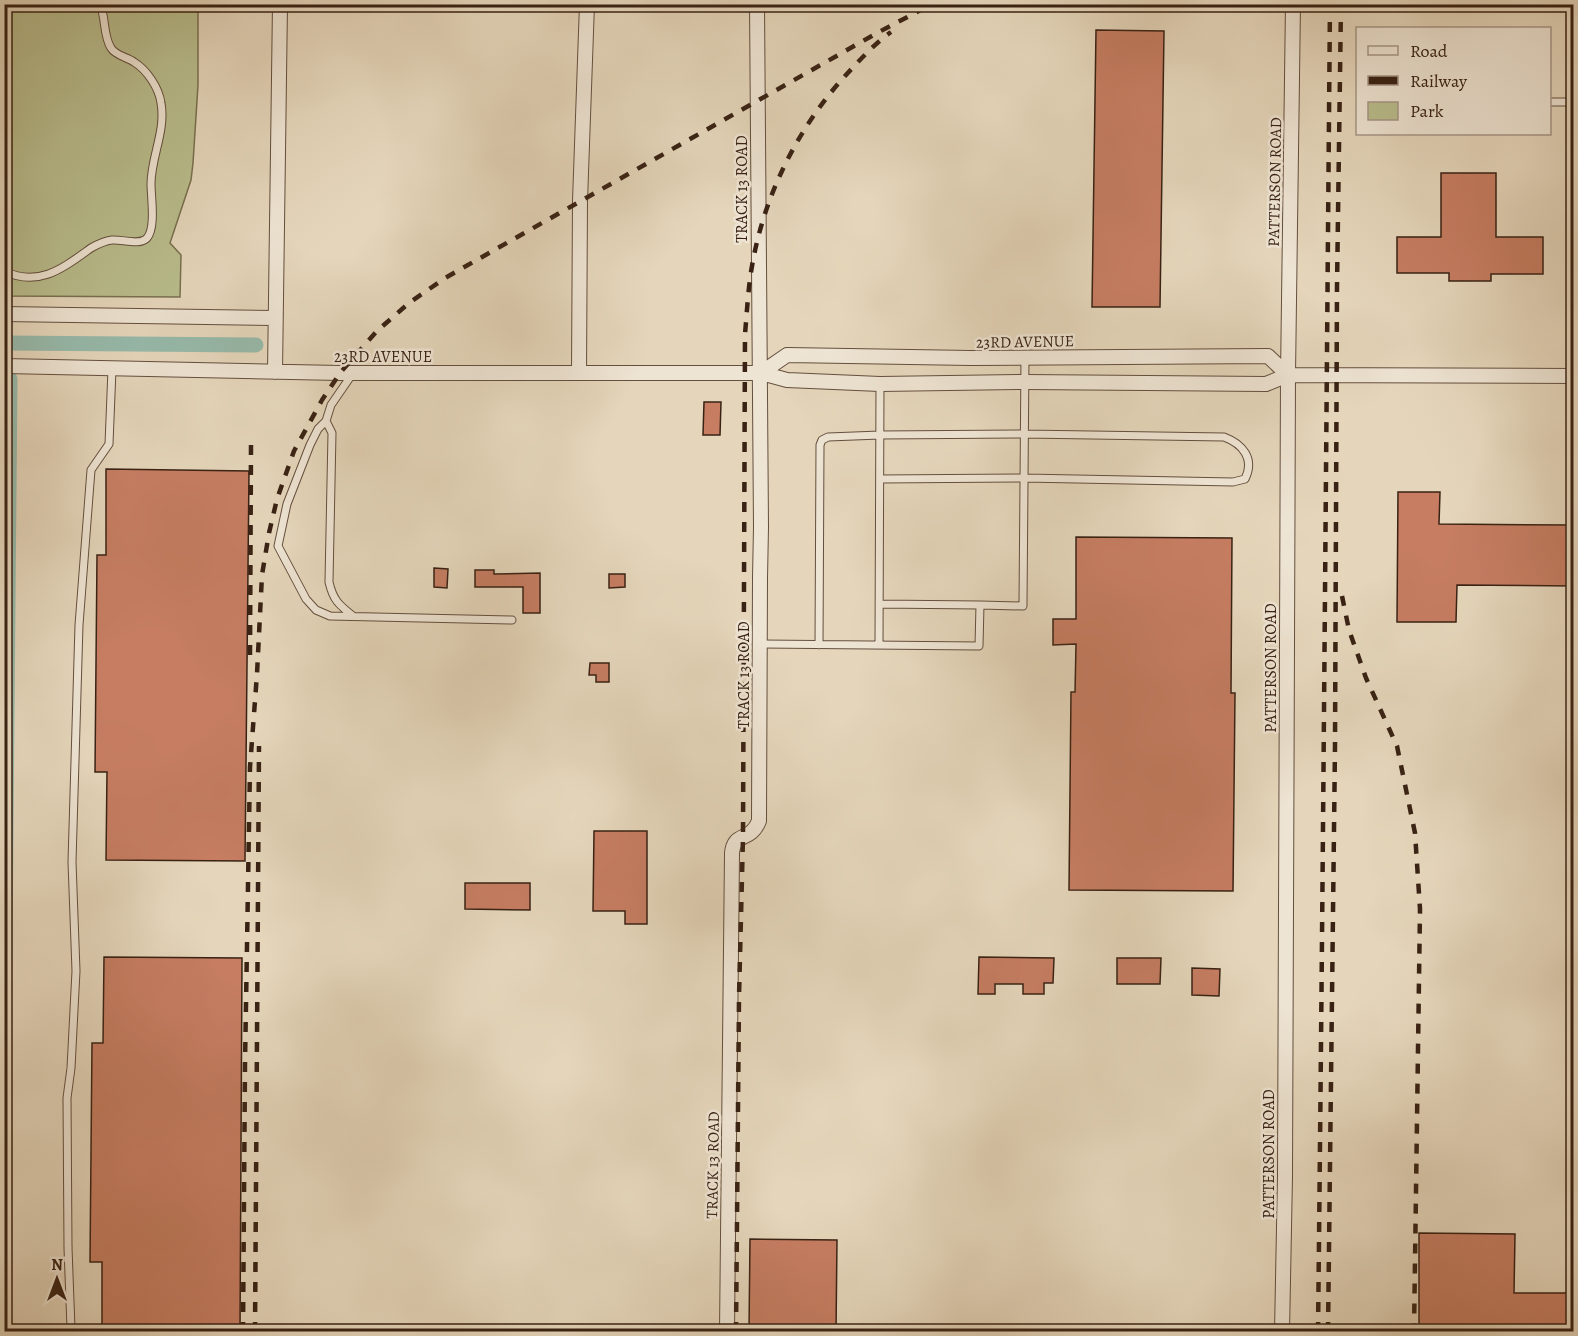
<svg xmlns="http://www.w3.org/2000/svg" width="1578" height="1336" viewBox="0 0 1578 1336" font-family="Alegreya,serif">
<style>
.green{fill:#b9bd8d;stroke:#797050;stroke-width:1.5}
.lines{fill:none;stroke-linecap:round;stroke-linejoin:round}
.canal{stroke:#97baab;stroke-width:15}
.building{fill:#c67d62;stroke:#392214;stroke-width:1.5}
.lane-casing{stroke:#644f3e;stroke-width:9}
.street-casing{stroke:#644f3e;stroke-width:16}
.lane{stroke:#eee4d3;stroke-width:7}
.street{stroke:#eee4d3;stroke-width:14}
.rail{stroke:#392214;stroke-width:4.5;stroke-dasharray:10 10;stroke-linecap:butt}
.labels{text-anchor:middle;stroke-width:5;stroke-linejoin:round;paint-order:stroke}
.street-label{font-size:16px;fill:#392214;stroke:#eee4d3}
</style>
<rect width="100%" height="100%" fill="#e5d6bb"/>
<filter id="stains"><feTurbulence type="fractalNoise" baseFrequency=".00333" numOctaves="4"/><feColorMatrix values="0 0 0 0 .2 0 0 0 0 .09 0 0 0 0 .02 0 0 0 .5 -.17"/></filter>
<radialGradient id="worn" r=".72"><stop offset=".6" stop-color="#630" stop-opacity="0"/><stop offset="1" stop-color="#630" stop-opacity=".3"/></radialGradient>
<path class="green" d="M5,5H198V85L193,163L191,180L170,243L181,255L180,297L5,296Z"/>
<g class="lines">
<path class="canal" d="M4,343L256,345
M4,1049L10,379"/>
</g>
<path class="building" d="M1096,30L1164,31L1160,307H1092Z
M1441,173H1496V237H1543V274H1491V281H1449V273H1397V237H1441Z
M704,402H721L720,435H703Z
M106,469L249,471L245,861L106,860L107,772H95L97,555H106Z
M1398,492H1440L1439,524L1574,525V586L1457,585L1456,622H1397Z
M1076,537L1232,538L1231,693H1235L1233,891L1069,890L1071,692H1075L1076,644L1053,645V619H1076Z
M434,568L448,569L447,588L434,587Z
M475,570H494V574L540,573V613H523V587H475Z
M609,574H625V587L609,588Z
M590,663H609V682H596V675H589Z
M594,831H647V924H625V911H593Z
M465,883H530V910L465,909Z
M104,957L242,958L240,1332H102V1262H90L92,1043H103Z
M979,957L1054,958L1053,983H1044V994H1023V984H995V994H978Z
M1117,958H1161L1160,984H1117Z
M1192,968L1220,969L1219,996L1192,995Z
M1419,1233L1515,1234L1514,1293H1574V1332H1419Z
M750,1239L837,1240L836,1332H749Z"/>
<g class="lines">
<g class="lane-casing">
<path id="lane" d="M1550,102H1574
M4,271C39,288 63,268 91,248C98,244 104,241 112,240C122,239 140,246 147,238C156,228 151,197 151,184C151,157 166,131 161,103C159,88 147,70 134,62C127,57 116,56 111,48C103,36 106,18 100,4
M353,373L331,405L326,421L318,429L310,445L287,504L278,546L306,599L316,610L330,616L512,620
M326,421L332,433L329,582C333,600 339,605 353,616
M879,604L980,605
M759,644L979,646L980,605L1023,606L1025,357
M819,645L820,445L822,440L828,437L880,435L1025,434L1224,437C1243,444 1255,459 1245,479L1233,482L1024,478L880,479
M879,645L880,384
M76,1332L71,1328L68,1248L67,1098L71,1068L76,971L72,862L79,625L91,470L109,444L112,369"/>
</g>
<g class="street-casing">
<path id="street" d="M4,314L274,318
M4,366L340,373H761L787,380L880,384L1025,382L1266,384L1288,375L1574,376
M275,372L280,4
M579,373L580,201L587,4
M761,373L787,355L971,358L1268,356L1288,375
M727,1332L732,853C734,831 750,843 759,821L760,578L761,527L757,4
M1282,1332L1285,1176L1288,375L1293,4"/>
</g>
<use href="#lane" class="lane"/>
<use href="#street" class="street"/>
<path class="rail" d="M1342,596L1349,630L1366,678L1397,746L1415,833L1420,909L1414,1332
M250,655L251,445
M1065,1330V1332
M243,1332L245,1064L250,767L257,674L262,575L269,533L277,499L294,451L322,400L340,373L377,331L409,303L445,278L877,33L932,4
M255,1332L259,746
M736,1332L739,997L743,837L745,334C747,312 748,289 752,266C764,196 797,129 845,76C859,61 874,44 891,32
M1318,1332C1323,889 1326,447 1330,4
M1328,1332L1335,746L1337,287L1341,4"/>
</g>
<g class="labels">
<g class="street-label">
<text transform="translate(1274 182) rotate(-89)" y="6">PATTERSON ROAD</text>
<text transform="translate(741 189) rotate(-90)" y="6">TRACK 13 ROAD</text>
<text transform="translate(1025 341) rotate(-1)" y="6">23RD AVENUE</text>
<text x="383" y="362">23RD AVENUE</text>
<text transform="translate(1270 668) rotate(-90)" y="6">PATTERSON ROAD</text>
<text transform="translate(743 675) rotate(-90)" y="6">TRACK 13 ROAD</text>
<text transform="translate(1268 1154) rotate(-90)" y="6">PATTERSON ROAD</text>
<text transform="translate(712 1165) rotate(-89)" y="6">TRACK 13 ROAD</text>
</g>
</g>
<rect width="1578" height="1336" fill="none" stroke="#e5d6bb" stroke-width="24"/>
<rect x="6" y="6" width="1566" height="1324" fill="none" stroke="#392214" stroke-width="3"/>
<rect x="12" y="12" width="1554" height="1312" fill="none" stroke="#392214" stroke-width="1.5"/>
<rect x="1356" y="27" width="195" height="108" fill="#eee4d3" stroke="#a69687" stroke-width="1.5"/>
<rect x="1368" y="46" width="30" height="9" fill="#eee4d3" stroke="#a69687" stroke-width="1.5"/>
<text x="1410" y="57" font-size="18" fill="#392214">Road</text>
<rect x="1368" y="76" width="30" height="9" fill="#392214" stroke="#a69687" stroke-width="1.5"/>
<text x="1410" y="87" font-size="18" fill="#392214">Railway</text>
<rect x="1368" y="102" width="30" height="18" fill="#b9bd8d" stroke="#a69687" stroke-width="1.5"/>
<text x="1410" y="117" font-size="18" fill="#392214">Park</text>
<g transform="translate(57 1279)" stroke="#eee4d3" stroke-width="4.5" paint-order="stroke">
<path d="M0-4.5L10 22L0 15L-10 22Z" fill="#392214"/>
<text y="-9" font-size="16" font-weight="bold" text-anchor="middle" fill="#392214">N</text>
</g>
<rect width="100%" height="100%" filter="url(#stains)"/>
<rect width="100%" height="100%" fill="url(#worn)"/>
</svg>
